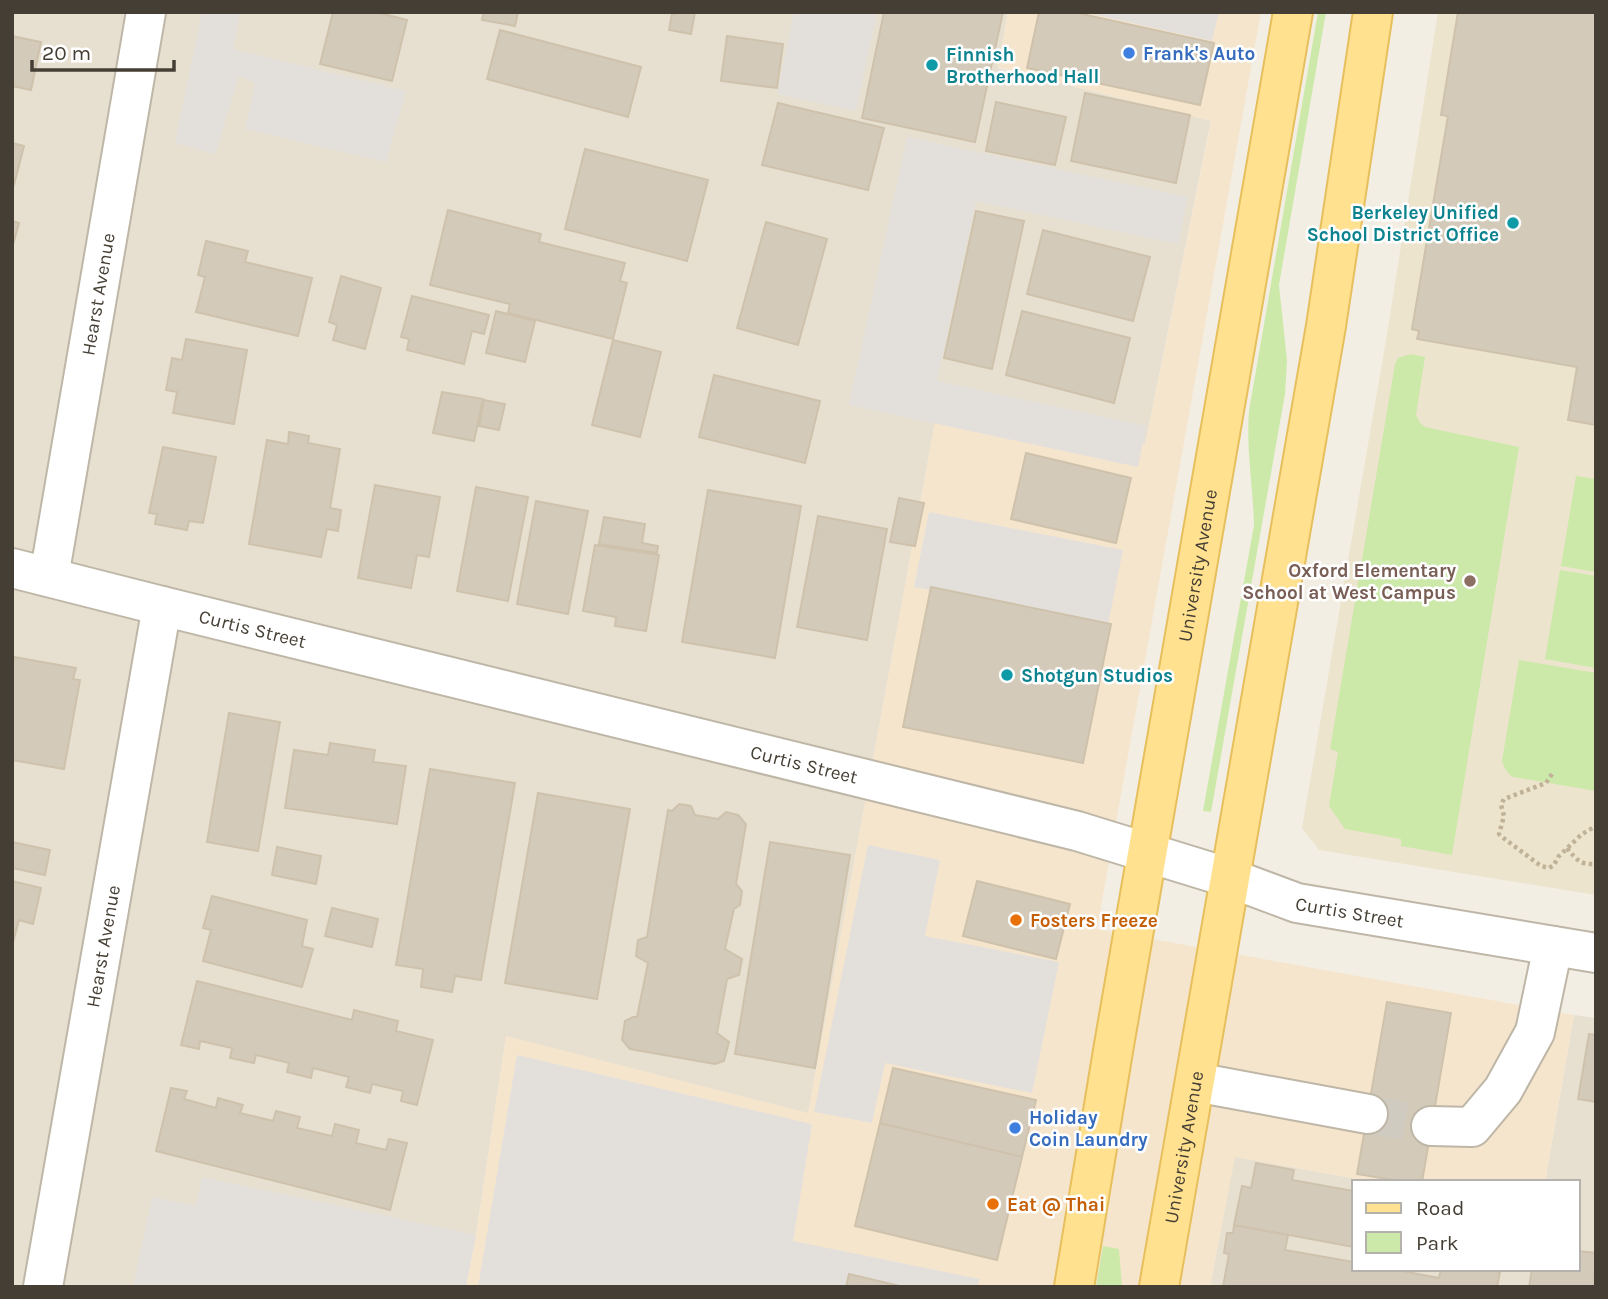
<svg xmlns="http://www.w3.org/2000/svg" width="1608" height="1299" viewBox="0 0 1608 1299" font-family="Karla,sans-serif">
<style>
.residential{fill:#e7e0d1}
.commercial{fill:#f6e5cd}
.education{fill:#ece4cd}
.green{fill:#cce9aa}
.parking{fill:#e3e0dc}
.building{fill:#d4cab9;stroke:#cfc2ac;stroke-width:2}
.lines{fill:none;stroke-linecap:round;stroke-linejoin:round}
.minor-tunnel{stroke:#d0cbc1;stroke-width:38;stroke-dasharray:38 19;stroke-linecap:butt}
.minor-casing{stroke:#beb6a6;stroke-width:42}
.major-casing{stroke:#e7bf5d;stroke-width:42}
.path{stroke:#c0b297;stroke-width:4.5;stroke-dasharray:3.5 3.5;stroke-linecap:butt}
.minor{stroke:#fff;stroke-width:38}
.major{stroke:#ffe190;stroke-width:38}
.shop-dot{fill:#3f7fe0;stroke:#fff;stroke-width:2.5}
.culture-dot{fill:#0f9aa8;stroke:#fff;stroke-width:2.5}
.education-dot{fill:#8d6e63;stroke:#fff;stroke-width:2.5}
.food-dot{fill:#e8710a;stroke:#fff;stroke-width:2.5}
.labels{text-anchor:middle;stroke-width:5;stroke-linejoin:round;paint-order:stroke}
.shop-label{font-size:19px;font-weight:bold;fill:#366cbe;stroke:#fff;text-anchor:start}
.culture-label{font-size:19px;font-weight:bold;fill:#0d838f;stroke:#fff;text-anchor:start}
.street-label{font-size:19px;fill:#453e34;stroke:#fff}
.education-label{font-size:19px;font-weight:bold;fill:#785e54;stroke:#fff;text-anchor:end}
.food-label{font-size:19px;font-weight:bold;fill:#c56008;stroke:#fff;text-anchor:start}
</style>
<rect width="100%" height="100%" fill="#f3eee4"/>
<path class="residential" d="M12,12H1008L998,68L1211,120L1145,445L939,401L808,1114L506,1037L476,1235L466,1287H12Z
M1574,1015L1596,1018V1287H1210L1234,1156L1373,1182H1354V1269H1578V1182H1545Z"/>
<path class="commercial" d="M1008,12H1261L1097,929L1574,1015L1545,1182H1373L1235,1157L1210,1287H466L476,1235L506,1036L808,1113L939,400L1145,445L1211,121L998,67Z"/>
<path class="education" d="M1438,12H1596V895L1319,850L1302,828L1387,334Z"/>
<path class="green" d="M1318,12H1326L1279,285L1287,360L1285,394L1211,812L1203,811L1254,525C1253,486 1246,449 1249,411Z
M1411,354L1425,357L1416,415L1420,423L1425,427L1519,447L1452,855L1401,846V839L1345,829L1329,806L1338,752L1330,749L1395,364L1398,358Z
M1576,476L1596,479V572L1561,566Z
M1560,570L1596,576V668L1545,659Z
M1519,660L1596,673V791L1513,777C1507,773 1504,768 1502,761Z
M1103,1246L1119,1249L1122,1287H1096Z"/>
<path class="parking" d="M202,12H240L233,49L406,91L386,162L245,129L255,83L239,76L215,154L175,143Z
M794,12H877L856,111L777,94Z
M1083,12H1219L1212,41Z
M907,137L1188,197L1178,244L976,201L937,381L1146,426L1138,467L849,405Z
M929,512L1123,550L1108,625L914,587Z
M868,845L940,860L925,936L1059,962L1032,1093L885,1063L872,1123L814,1112Z
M517,1055L812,1124L793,1241L980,1279L977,1287H478Z
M202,1177L476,1235L466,1287H133L152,1197L196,1206Z"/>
<path class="building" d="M333,12H376L407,20L392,81L320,64Z
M484,12H518L515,26L482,20Z
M675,12H695L691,34L669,30L672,14H675Z
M884,12H1003L975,142L862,118Z
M1039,12H1073L1214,43L1200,105L1027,68Z
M1458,12H1596V425L1568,420L1577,367L1417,339L1419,331L1412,329L1448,116L1441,115Z
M500,30L641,67L628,117L487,79Z
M12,36L41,42L31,90L12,86Z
M727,36L783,44L777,88L721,81Z
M1085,93L1190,115L1176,183L1071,161Z
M996,102L1066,117L1055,165L986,151Z
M778,103L884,128L868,190L762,165Z
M12,143L24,146L14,185L12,184Z
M585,149L708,180L687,261L565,229Z
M448,210L541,234L539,242L625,263L620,281L627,283L613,339L508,313L510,304L430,285Z
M976,211L1024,221L992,369L944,358Z
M12,221L19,223L13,245H12Z
M766,222L827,239L798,345L737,328Z
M1043,230L1150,257L1133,321L1027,294Z
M206,241L248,251L245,262L312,278L298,336L196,312L205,277L198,275Z
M341,276L381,288L365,349L333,340L337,325L329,322Z
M412,296L489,315L484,334L472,331L464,364L407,350L409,339L401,337Z
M496,311L535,321L525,362L486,353Z
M1022,311L1130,338L1114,403L1006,375Z
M186,339L247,350L234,424L173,413L177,392L166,390L172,358L182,360Z
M613,340L661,352L640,437L592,425Z
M714,375L820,401L805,463L699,437Z
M442,392L483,399L474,441L433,433Z
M484,400L505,404L499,430L479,426Z
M289,432L309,436L308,443L340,449L330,508L341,510L338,531L327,529L321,557L249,544L267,440L288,444Z
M163,447L216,457L203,523L189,521L187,530L155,524L157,514L149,513Z
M1026,453L1131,478L1116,543L1011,519Z
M375,485L440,497L429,557L417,555L411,588L358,578Z
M476,487L528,497L508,601L457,591Z
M708,490L801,506L775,658L682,642Z
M899,498L924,503L915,546L890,542Z
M536,501L588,511L568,614L517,604Z
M818,516L887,529L867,640L797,627Z
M604,517L645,524L642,543L658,546L657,553L599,544Z
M595,545L659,555L646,631L615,626L616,617L583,611Z
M931,587L1111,624L1083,763L903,727Z
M14,657L76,668L73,679L80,680L64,769L12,760V670Z
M229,713L280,722L258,851L207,842Z
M330,743L375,750L373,762L406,766L397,824L285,808L294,750L328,755Z
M430,769L515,783L481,980L455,976L452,992L421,987L423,969L396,965Z
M538,793L630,809L597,999L505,983Z
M679,804L691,806L695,815L718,819L726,812L738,815L746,824L736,884L742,891L740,905L734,909L725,949L742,959L739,975L727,979L717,1033L729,1042L724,1061L715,1064L630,1049L622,1040L625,1021L633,1017H637L648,963L636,956L638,940L647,937L668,810L672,811Z
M12,842L50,850L45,875L12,868Z
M770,842L850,855L815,1068L735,1054Z
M277,847L321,856L316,884L272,875Z
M12,881L41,888L33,924L19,920L12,946Z
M977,881L1070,904L1056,959L963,936Z
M212,896L307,920L302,946L313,949L302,987L203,961L211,930L203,928Z
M332,908L378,919L372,947L325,936Z
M197,981L352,1020L354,1010L398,1021L396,1031L433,1040L417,1105L401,1101L403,1091L372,1084L370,1093L346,1087L349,1077L313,1068L311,1078L287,1072L289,1063L256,1055L254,1063L230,1058L232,1048L200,1041L199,1049L181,1045Z
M1387,1002L1451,1013L1422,1182H1405L1357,1174Z
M1589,1034L1596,1035V1102L1578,1099Z
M893,1068L1036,1100L1022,1157L880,1123Z
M171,1088L187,1091L184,1099L216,1108L218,1098L243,1105L240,1113L273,1121L276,1111L300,1117L297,1128L332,1136L335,1124L359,1130L356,1143L386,1150L389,1139L407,1143L390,1210L156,1151Z
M880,1123L1022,1157L997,1260L855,1226Z
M1256,1163L1294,1170L1292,1180L1354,1191V1247L1234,1225L1242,1186L1251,1188Z
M1234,1225L1288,1235L1285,1250L1354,1262V1269H1392L1439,1278L1441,1269H1482L1500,1272L1497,1287H1223L1229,1254L1224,1253L1227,1233H1233Z
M1578,1251L1596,1253L1594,1287H1529L1532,1269H1578Z
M849,1274L900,1286V1287H846Z"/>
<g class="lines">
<path class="minor-tunnel" d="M1368,1114L1431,1126"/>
<g class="minor-casing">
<g id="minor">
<path id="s1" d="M12,568L162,606L1077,831L1230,878L1297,903L1596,953"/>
<path id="s2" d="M49,577L146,12"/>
<path d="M1195,1082L1368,1114"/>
<path d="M1431,1126L1472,1127L1503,1090L1535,1032L1553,946"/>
<path id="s3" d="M43,1287L162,606"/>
</g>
</g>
<g class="major-casing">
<g id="major">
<path id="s4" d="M1074,1287L1114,1045L1293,12"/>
<path id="s5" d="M1159,1287L1326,326L1373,12"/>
</g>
</g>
<path class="path" d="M1552,774L1546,783L1504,799L1501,805L1504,816L1499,834L1502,837L1541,866L1549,868L1554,865L1558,857L1582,834L1596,826
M1567,848C1577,860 1580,865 1596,864"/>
<use href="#minor" class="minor"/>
<use href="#major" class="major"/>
</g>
<g class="shop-dot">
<circle cx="1129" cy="53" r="7"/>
<circle cx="1015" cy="1128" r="7"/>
</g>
<g class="culture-dot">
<circle cx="932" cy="65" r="7"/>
<circle cx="1513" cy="223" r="7"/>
<circle cx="1007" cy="675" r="7"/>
</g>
<circle class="education-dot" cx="1470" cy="581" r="7"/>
<g class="food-dot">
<circle cx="1016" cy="920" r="7"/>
<circle cx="993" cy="1204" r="7"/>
</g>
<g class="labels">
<g class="shop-label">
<text x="1143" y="60">Frank's Auto</text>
<text x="1029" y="1124">Holiday<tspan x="1029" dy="22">Coin Laundry</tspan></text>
</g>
<g class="culture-label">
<text x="946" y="61">Finnish<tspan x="946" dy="22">Brotherhood Hall</tspan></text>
<text x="1499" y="219" text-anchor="end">Berkeley Unified<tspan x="1499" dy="22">School District Office</tspan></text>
<text x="1021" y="682">Shotgun Studios</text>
</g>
<g class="street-label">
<text dy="7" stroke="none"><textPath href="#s2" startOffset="287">Hearst Avenue</textPath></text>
<text dy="7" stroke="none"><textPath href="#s4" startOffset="732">University Avenue</textPath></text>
<text dy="7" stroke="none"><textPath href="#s1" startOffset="248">Curtis Street</textPath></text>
<text dy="7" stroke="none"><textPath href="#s1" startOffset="816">Curtis Street</textPath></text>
<text dy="7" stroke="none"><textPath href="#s1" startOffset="1382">Curtis Street</textPath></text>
<text dy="7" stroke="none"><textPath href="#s3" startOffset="346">Hearst Avenue</textPath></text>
<text dy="7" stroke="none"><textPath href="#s5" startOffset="142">University Avenue</textPath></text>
</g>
<g class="education-label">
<text x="1456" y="577">Oxford Elementary<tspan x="1456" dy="22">School at West Campus</tspan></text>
</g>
<g class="food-label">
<text x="1030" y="927">Fosters Freeze</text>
<text x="1007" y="1211">Eat @ Thai</text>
</g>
</g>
<rect width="1608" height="1299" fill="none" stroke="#453e34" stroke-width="28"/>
<rect x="1352" y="1180" width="228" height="91" fill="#ffffff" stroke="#b5b2ae" stroke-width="2"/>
<rect x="1366" y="1203" width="35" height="10" fill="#ffe190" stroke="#b5b2ae" stroke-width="2"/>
<text x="1416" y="1215" font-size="21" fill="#453e34">Road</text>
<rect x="1366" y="1232" width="35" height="21" fill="#cce9aa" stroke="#b5b2ae" stroke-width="2"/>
<text x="1416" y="1250" font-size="21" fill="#453e34">Park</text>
<path d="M32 60v10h142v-10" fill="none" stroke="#453e34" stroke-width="3.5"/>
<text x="42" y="60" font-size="21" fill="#453e34" stroke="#ffffff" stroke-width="5" paint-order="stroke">20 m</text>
</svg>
